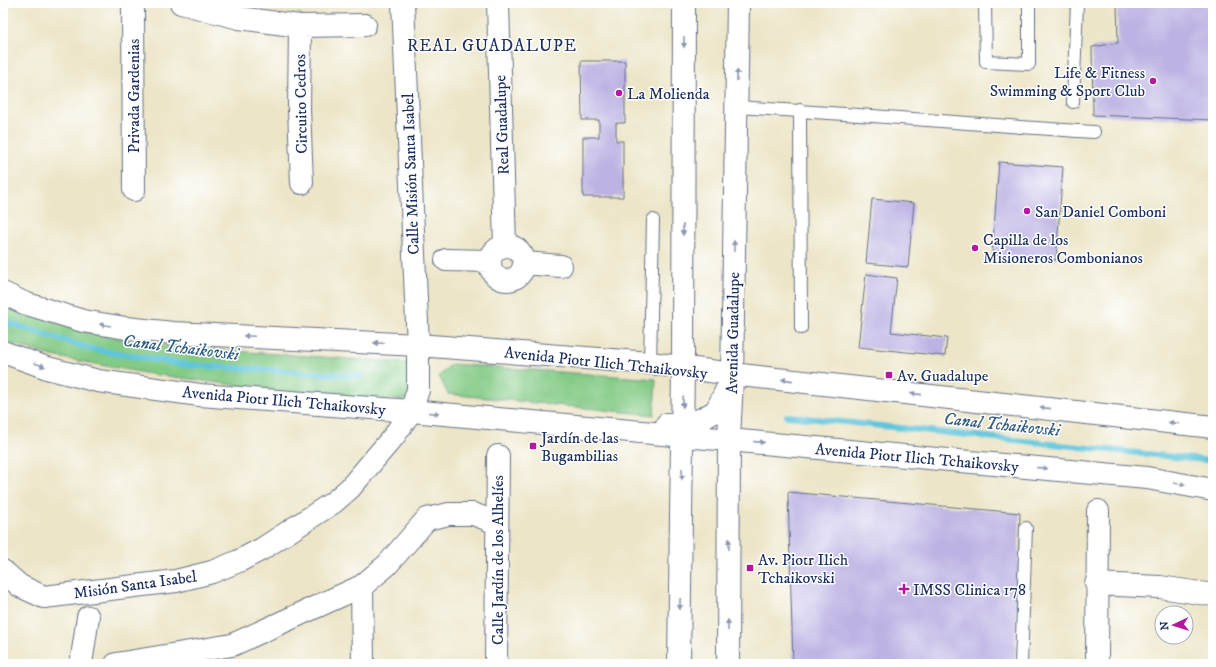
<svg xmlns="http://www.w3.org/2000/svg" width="1216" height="667" viewBox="0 0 1216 667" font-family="'IM FELL DW Pica',serif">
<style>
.green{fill:#83ca85;stroke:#4f7c72}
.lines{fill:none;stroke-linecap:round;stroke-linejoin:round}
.stream{stroke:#5ec5dc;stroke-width:6}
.building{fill:#bcb2e3}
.lane-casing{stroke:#646f83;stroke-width:14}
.street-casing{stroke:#646f83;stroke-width:24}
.secondary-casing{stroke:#646f83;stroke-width:24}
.primary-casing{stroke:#646f83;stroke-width:24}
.lane{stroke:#fff;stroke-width:12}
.street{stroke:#fff;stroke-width:22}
.secondary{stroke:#fff;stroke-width:22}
.primary{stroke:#fff;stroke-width:22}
.oneway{fill:#8d97ae}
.poi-dot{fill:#b5179e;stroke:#fff;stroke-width:1.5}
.labels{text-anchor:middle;stroke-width:3;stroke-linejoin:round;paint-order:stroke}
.poi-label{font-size:16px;fill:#1b2f5e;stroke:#fff;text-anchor:start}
.street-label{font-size:16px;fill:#1b2f5e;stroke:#fff}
.neighbourhood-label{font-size:17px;letter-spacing:1px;fill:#1b2f5e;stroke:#fff}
.water-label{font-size:17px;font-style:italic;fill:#2f5c84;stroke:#fff}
</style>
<rect width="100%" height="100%" fill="#fff"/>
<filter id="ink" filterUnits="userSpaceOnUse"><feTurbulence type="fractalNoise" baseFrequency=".025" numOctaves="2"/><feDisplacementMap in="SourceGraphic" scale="8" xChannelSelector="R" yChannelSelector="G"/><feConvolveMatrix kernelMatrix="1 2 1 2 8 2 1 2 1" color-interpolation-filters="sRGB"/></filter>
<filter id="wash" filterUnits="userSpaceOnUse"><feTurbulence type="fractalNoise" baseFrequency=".012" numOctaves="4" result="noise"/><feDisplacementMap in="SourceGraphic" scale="16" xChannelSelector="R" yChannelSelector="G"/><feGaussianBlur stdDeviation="0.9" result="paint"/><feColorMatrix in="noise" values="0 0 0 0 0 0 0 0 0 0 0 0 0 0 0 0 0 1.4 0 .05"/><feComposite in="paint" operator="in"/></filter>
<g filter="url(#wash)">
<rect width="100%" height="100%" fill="#ece5c7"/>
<path class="green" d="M3,305L86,332L144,343L190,348L409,363V400L309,395L144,373L52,356L3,341Z
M451,364L656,379L654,415L448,394L439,376Z"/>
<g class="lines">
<path class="stream" d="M3,321L91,349L188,365L361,376
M787,416L1213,461"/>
</g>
<g id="blocks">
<path class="building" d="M1117,3H1213V120L1093,115L1092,47L1118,43Z
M581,61H625V123H616V141H623V197H583V137H599V120H582Z
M999,162L1063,167L1056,260L992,255Z
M872,199L914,203L908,267L866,263Z
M866,274L897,278L891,332L947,338L945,356L858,347Z
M788,492L1020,513L1015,664H793Z"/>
</g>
</g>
<g filter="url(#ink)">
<use href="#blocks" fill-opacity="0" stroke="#646f83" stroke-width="1"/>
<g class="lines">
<g class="lane-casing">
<path id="lane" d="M985,3L986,62L1029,64V3
M1073,102L1077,3
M737,107C856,114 975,124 1094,132
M800,110L801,328
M650,363L653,220
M1021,664L1026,528"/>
</g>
<g class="street-casing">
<path id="street" d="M133,3L134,190
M181,3L239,18L300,26L365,25
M498,3L505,246
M300,26L299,109L302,183
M490 263a17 17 0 1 1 34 0a17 17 0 1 1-34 0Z
M446,260L490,261
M524,263L561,266
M3,571L20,586L44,597L176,581L212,572L239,561L262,549L334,502L350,488L394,436L411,411L418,390V345L403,3
M1096,584L1160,587L1213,595
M362,586L363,664
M81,664L88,617
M116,664L232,645L362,586L387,565L427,519L449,514H473L497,523
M496,664L498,456
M1097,664L1098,511"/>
</g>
<g class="secondary-casing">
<path id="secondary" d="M3,293L24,303L47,310L83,321L126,328L173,333L418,345L650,363L732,374L1213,427
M3,352L47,368L98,381L200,395L411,411L1147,478L1213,490
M667,424H687L702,419L716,411L732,379"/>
</g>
<g class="primary-casing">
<path id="primary" d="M679,664L683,368L684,3
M728,664L729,439L732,379L738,3"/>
</g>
<use href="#lane" class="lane"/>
<use href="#street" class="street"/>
<use href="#secondary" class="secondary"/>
<use href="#primary" class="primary"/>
</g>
<defs><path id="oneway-solid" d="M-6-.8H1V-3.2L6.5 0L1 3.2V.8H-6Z"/></defs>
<g class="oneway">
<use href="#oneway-solid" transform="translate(684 42) rotate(90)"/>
<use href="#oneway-solid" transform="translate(737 75) rotate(-89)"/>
<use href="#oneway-solid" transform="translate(683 230) rotate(90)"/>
<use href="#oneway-solid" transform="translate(734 246) rotate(-89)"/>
<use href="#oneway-solid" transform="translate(105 325) rotate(-170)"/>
<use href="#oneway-solid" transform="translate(249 336) rotate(-177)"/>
<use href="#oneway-solid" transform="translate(379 343) rotate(-177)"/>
<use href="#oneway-solid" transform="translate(40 365) rotate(19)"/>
<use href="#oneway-solid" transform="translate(787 380) rotate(-174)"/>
<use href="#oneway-solid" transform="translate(916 394) rotate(-174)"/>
<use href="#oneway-solid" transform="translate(683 402) rotate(91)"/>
<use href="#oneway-solid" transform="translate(1045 408) rotate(-174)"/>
<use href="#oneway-solid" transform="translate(434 413) rotate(5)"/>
<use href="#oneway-solid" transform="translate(1174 423) rotate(-174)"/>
<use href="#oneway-solid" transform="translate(759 442) rotate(5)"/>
<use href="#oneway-solid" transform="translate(1042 468) rotate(5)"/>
<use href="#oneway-solid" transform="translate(682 474) rotate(91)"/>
<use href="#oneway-solid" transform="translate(1180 484) rotate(10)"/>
<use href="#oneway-solid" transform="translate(729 544) rotate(-90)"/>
<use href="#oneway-solid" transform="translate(680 604) rotate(91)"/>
<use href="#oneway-solid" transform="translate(728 625) rotate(-90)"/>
</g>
</g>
<g class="poi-dot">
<circle cx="1153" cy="81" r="4"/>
<circle cx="619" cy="93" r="4"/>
<circle cx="1027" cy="211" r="4"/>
<circle cx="975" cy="248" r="4"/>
<rect x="885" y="371" width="8" height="8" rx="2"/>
<rect x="529" y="442" width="8" height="8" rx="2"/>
<rect x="746" y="564" width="8" height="8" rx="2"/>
<path d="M902 583h4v4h4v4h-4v4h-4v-4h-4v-4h4z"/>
</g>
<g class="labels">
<g class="poi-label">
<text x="1145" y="78" text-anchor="end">Life &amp; Fitness<tspan x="1145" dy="18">Swimming &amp; Sport Club</tspan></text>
<text x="627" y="99">La Molienda</text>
<text x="1035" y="217">San Daniel Comboni</text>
<text x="983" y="245">Capilla de los<tspan x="983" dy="18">Misioneros Combonianos</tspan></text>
<text x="897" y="381">Av. Guadalupe</text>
<text x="541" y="443">Jardín de las<tspan x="541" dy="18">Bugambilias</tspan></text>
<text x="758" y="565">Av. Piotr Ilich<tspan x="758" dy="18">Tchaikovski</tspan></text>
<text x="913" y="595">IMSS Clinica 178</text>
</g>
<g class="street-label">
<text transform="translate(133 96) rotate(-90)" y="6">Privada Gardenias</text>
<text transform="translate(300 104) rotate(-91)" y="6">Circuito Cedros</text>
<text transform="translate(501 125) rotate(-92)" y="6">Real Guadalupe</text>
<text transform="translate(410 174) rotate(-92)" y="6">Calle Misión Santa Isabel</text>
<text transform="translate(732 333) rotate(-89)" y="6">Avenida Guadalupe</text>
<text transform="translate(606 362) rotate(6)" y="6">Avenida Piotr Ilich Tchaikovsky</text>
<text transform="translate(284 400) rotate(5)" y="6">Avenida Piotr Ilich Tchaikovsky</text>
<text transform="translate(917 457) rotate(5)" y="6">Avenida Piotr Ilich Tchaikovsky</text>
<text transform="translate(497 560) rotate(-90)" y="6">Calle Jardín de los Alhelíes</text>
<text transform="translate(135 584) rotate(-8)" y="6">Misión Santa Isabel</text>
</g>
<g class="neighbourhood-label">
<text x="492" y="51">REAL GUADALUPE</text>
</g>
<g class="water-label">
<text transform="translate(181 347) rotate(7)" y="6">Canal Tchaikovski</text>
<text transform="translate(1002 424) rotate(6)" y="6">Canal Tchaikovski</text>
</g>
</g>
<rect width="1216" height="667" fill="none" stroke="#fff" stroke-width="16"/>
<g transform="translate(1174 625) rotate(266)"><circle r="19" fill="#ffffff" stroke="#a4acbf"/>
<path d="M0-3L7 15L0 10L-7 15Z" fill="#b5179e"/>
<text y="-6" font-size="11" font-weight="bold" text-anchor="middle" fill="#1b2f5e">N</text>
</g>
</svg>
